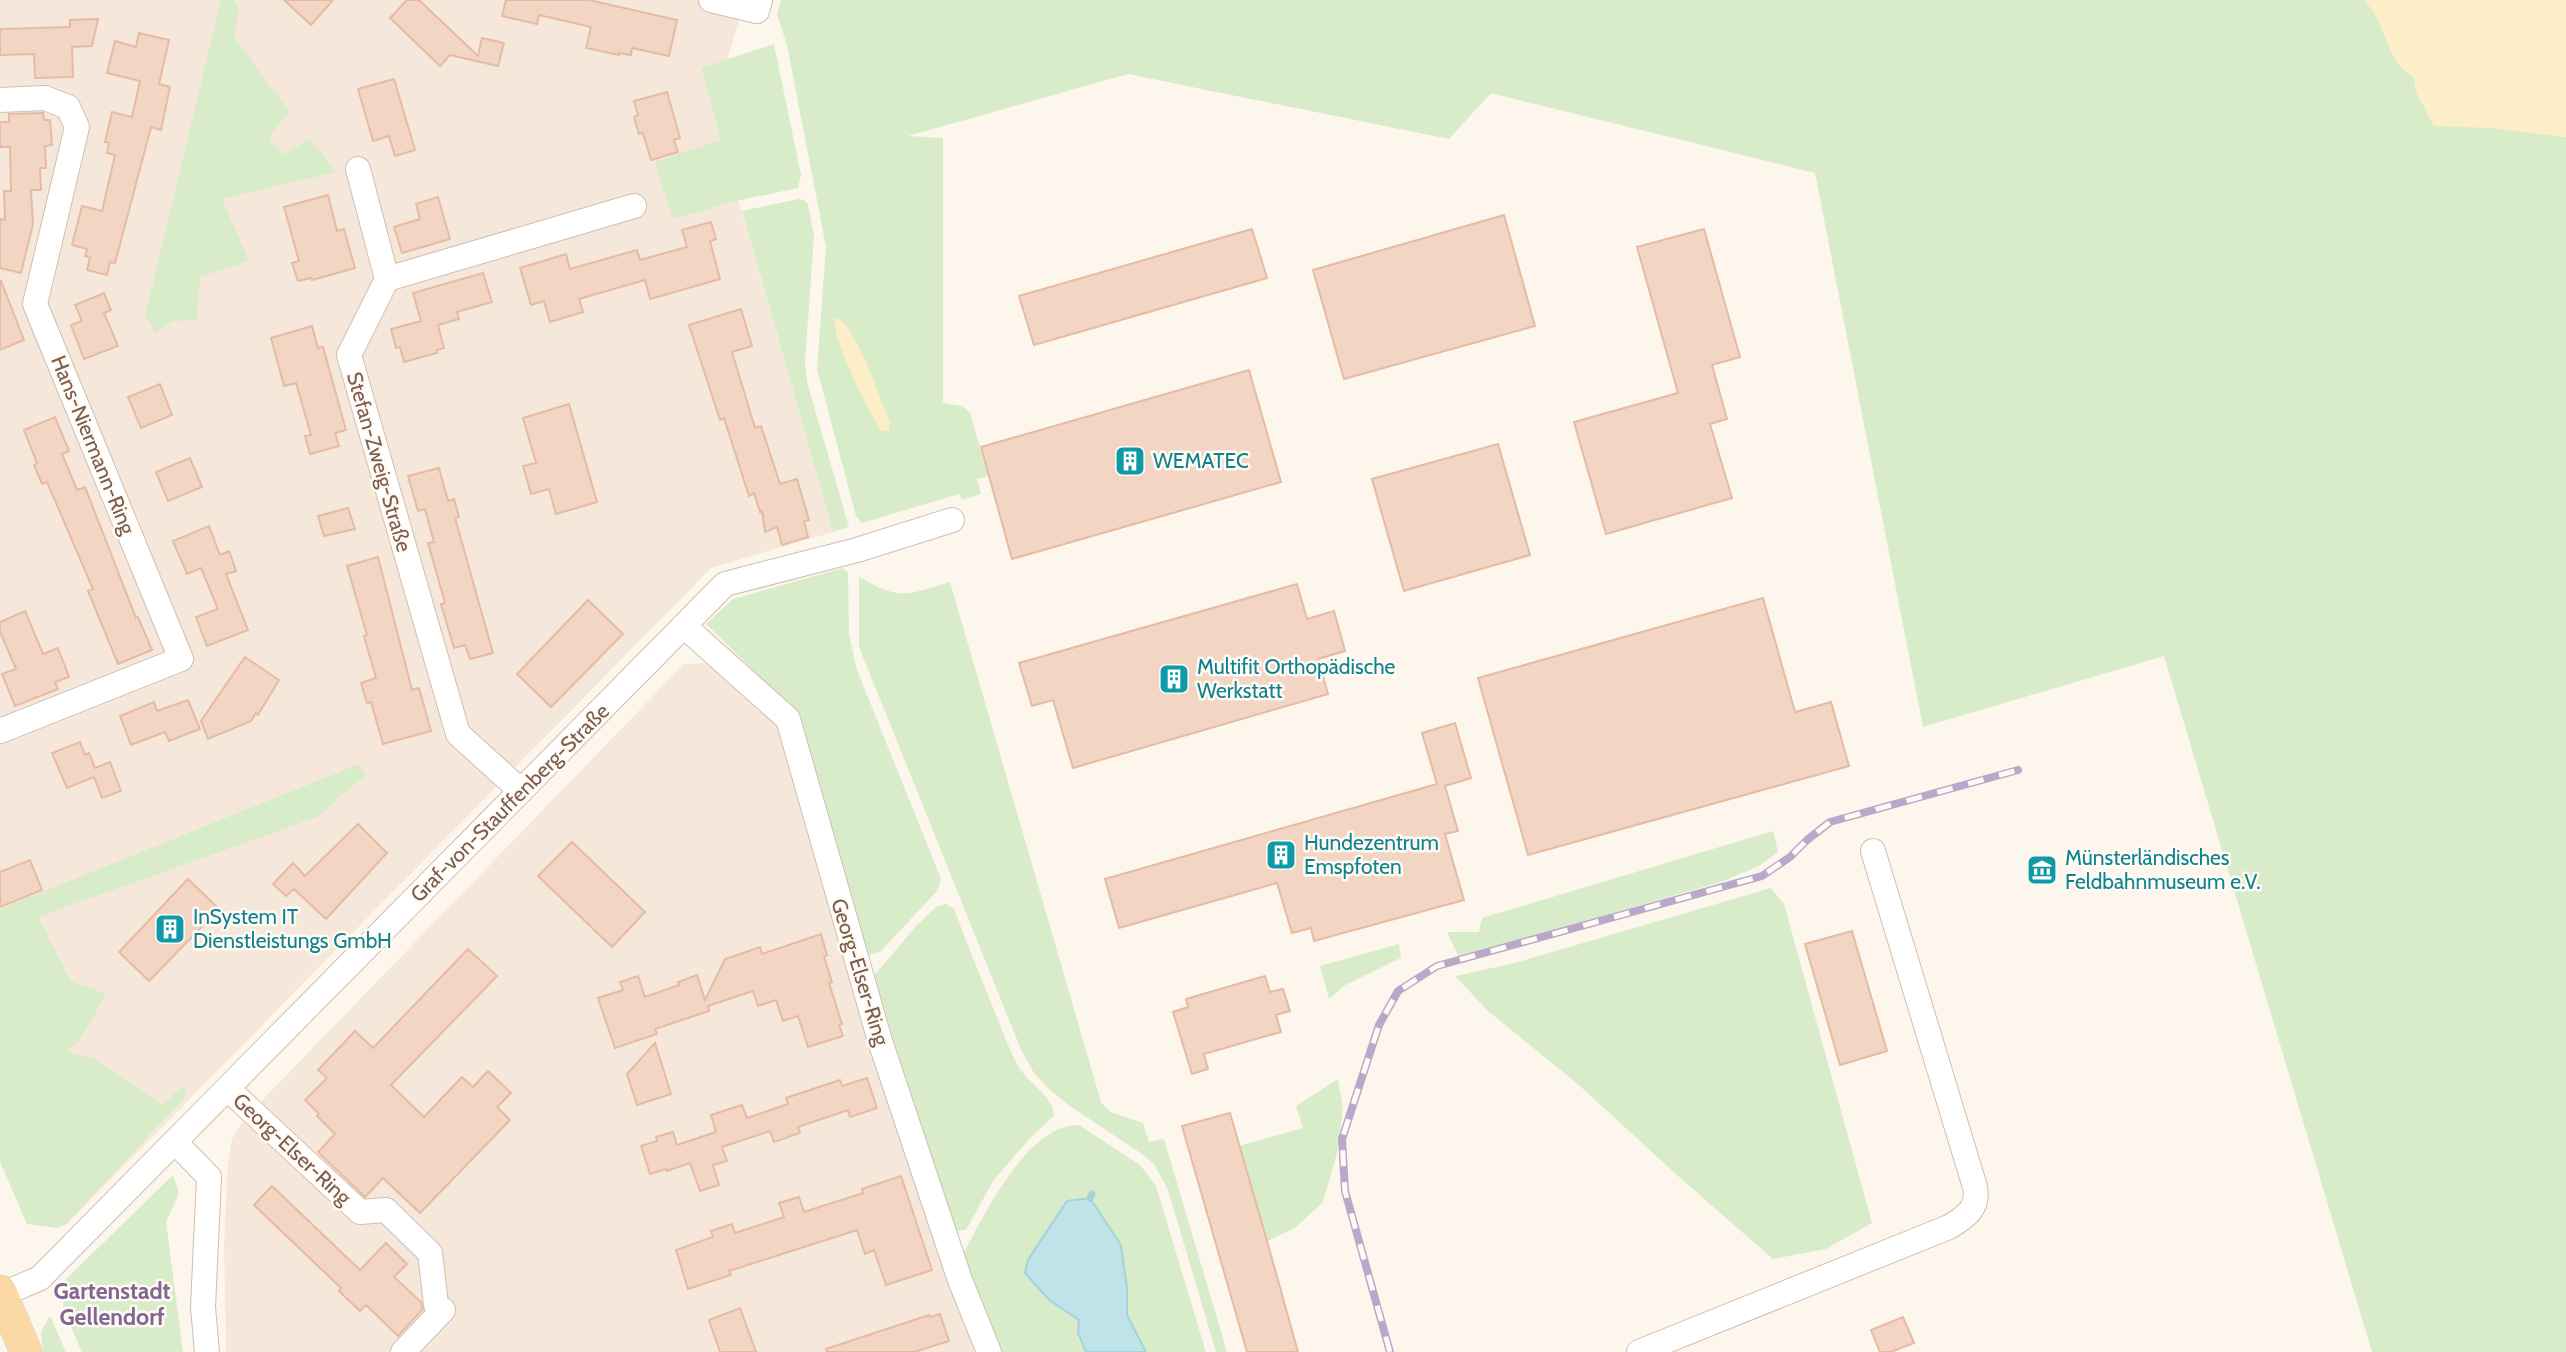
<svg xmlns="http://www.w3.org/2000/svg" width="2566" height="1352" viewBox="0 0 2566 1352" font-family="Cabin,sans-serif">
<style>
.residential{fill:#f5e8da}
.green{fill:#d8ecc9}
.sand{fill:#fcefc7}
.water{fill:#bfe3e8;stroke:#a5d3da;stroke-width:2}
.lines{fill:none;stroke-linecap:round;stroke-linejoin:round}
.stream{stroke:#a5d3da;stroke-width:7}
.building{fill:#f3d5c3;stroke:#e6bba3;stroke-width:2}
.minor-casing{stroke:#d1beb0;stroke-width:26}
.major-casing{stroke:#dad1cd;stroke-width:33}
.minor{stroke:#fff;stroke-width:24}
.major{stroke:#fbd9a5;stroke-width:32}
.rail-casing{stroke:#b9a8c9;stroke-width:8}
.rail{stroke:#fffaf3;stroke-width:5;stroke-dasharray:16;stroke-linecap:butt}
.labels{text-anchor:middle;stroke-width:5;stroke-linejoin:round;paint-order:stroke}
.street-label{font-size:21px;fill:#7a5c4d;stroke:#fffaf3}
.culture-label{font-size:21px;fill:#0d838f;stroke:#fffaf3;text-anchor:start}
.neighbourhood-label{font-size:23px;font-weight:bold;fill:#846695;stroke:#fffaf3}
</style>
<rect width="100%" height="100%" fill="#fdf6ec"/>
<path class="residential" d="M0,0H745L727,60L701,69L833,532L711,568L64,1227L27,1223L0,1158Z
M711,663L777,722L991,1352H226L224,1244L228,1161L232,1139L244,1119L684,664Z"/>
<path class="green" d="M221,0H233L239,7L234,37L289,111L268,140L284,154L310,139L336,172L222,199L249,261L200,277L197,320L173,321L155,333L145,316Z
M781,0H2364C2381,17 2385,42 2397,62C2401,68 2408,73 2414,77L2416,92L2492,128L2566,137V1352H2372L2164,656L1923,727L1815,173L1491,93L1449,139L1128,74L908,136L943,138V403L962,406L970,413L988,476L977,479L981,494L962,500L959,494L862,523L856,516L817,369L826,247L787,45L777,14Z
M774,44L801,175L798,188L740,200L673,219L655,162L721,140L701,68Z
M799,199L804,200L808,204L814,236L805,362L807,382L849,527L833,532L742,211Z
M843,568L848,573L849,635L857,670L941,879L937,891L881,951L870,955L865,953L798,714L706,624L733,599Z
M859,577C901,601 906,595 950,582L1101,1102L1110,1112L1143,1123L1149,1142L1164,1139L1227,1352H1216L1168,1190L1160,1175L1153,1163L1142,1154L1067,1104L1049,1089L1034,1073L1022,1052L859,647Z
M359,764L366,777L349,788L320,816L38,917L71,981L106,994L80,1040L66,1051L95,1059L162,1105L182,1087L186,1091L185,1097L67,1223L57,1228L27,1224L0,1162V909Z
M1773,831L1778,852L1759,866L1721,882L1459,957L1447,932H1479L1482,918Z
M1771,888L1784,904L1872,1223L1826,1249L1773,1259L1678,1176L1580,1086L1488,1011L1455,976L1515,963Z
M946,904L954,909C966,941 979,973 992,1005C1001,1026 1008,1049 1020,1069C1030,1084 1054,1097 1054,1116L1031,1137L993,1181L966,1230L955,1231L873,977L916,926L937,906Z
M1399,944L1401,958L1345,985L1329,999L1320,966Z
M1338,1079L1343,1109L1337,1153L1323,1202L1295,1228L1267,1241L1239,1146L1303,1128L1296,1106Z
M1073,1125H1079L1140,1165L1156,1186L1206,1352H1146L1127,1315V1288L1049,1300L1079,1320L1078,1333L1086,1352H997L962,1256C984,1216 1023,1132 1073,1125Z
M173,1175L179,1193L166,1222L183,1352H82L63,1309L65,1280Z
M49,1317L51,1318L66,1352H43L41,1332Z"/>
<path class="sand" d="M2364,0H2566V137L2492,128L2434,126L2416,92L2414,77C2408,73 2401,68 2397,62C2385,42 2381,17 2364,0Z
M835,319H840C860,337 880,398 890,424L889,431H881C868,408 833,343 835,319Z"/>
<path class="water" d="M1090,1198L1121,1245L1127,1288V1315L1146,1352H1086L1078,1333L1079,1320L1049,1300L1025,1273L1028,1260L1067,1201Z"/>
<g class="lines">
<path class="stream" d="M1090,1198L1092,1194"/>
</g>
<path class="building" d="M284,0H333L311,25Z
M407,0H419L478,56L482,38L504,43L498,66L450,55L440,66L390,18Z
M506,0H589L677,20L669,56L632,48L631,55L619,53V55L586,48L591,27L539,15L537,24L502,16Z
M98,19L92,46L72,47L73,77L35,78L34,54L0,55V29L70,27V20Z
M139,33L169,40L159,84L170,87L161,130L151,127L115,263L110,262L107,275L87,270L90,257L85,256L87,249L72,245L82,206L102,211L115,155L107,153L109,143L105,142L112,112L132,117L140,81L107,73L115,41L136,47Z
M394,79L415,150L395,156L389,136L373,141L358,89Z
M667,92L680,138L674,140L678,152L651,160L643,133L639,134L636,125L634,117L638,115L634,101Z
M43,113L44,120H50L52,145L45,146L46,168H40L41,190H31L33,224L21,273L0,268V219L5,220L4,191H11L10,147H0V122H9V114Z
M328,195L337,231L344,229L355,268L312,280L311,278L298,281L292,263L299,261L284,207Z
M438,197L450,239L402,253L394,227L420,219L416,204Z
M1504,215L1535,326L1344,379L1313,270Z
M711,222L716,239L710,241L720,279L650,299L645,280L579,299L583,312L550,322L544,301L531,305L520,268L566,254L570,269L637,250L640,260L687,247L682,230Z
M1252,229L1267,278L1034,345L1019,296Z
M1704,229L1740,357L1712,365L1727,419L1710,424L1732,498L1606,534L1574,422L1678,393L1637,247Z
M483,273L492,302L457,312L459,319L438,325L444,348L437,350V353L404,362L400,347L396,348L391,329L421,321L413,293Z
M1,281L24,340L0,350V282Z
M104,293L111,310L104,313L118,346L84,359L71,325L82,321L75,305Z
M741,309L752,346L732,352L755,428L761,426L780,484L797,479L809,520L804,521L808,537L782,545L777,527L765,532L762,511L760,512L754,493L749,496L724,418L720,420L689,325Z
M312,326L318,348L323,347L346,430L335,433L339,446L310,454L305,436L311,435L296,383L284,386L271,338Z
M1249,370L1281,482L1012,559L981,447Z
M160,384L172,415L141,428L128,397Z
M569,404L597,502L556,514L549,489L531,494L523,466L536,463L523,418Z
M55,417L69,451L62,454L77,490L85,487L136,618L138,617L152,650L118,664L88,591L93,589L47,482L42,484L34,465L37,463L24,430Z
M1498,444L1530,555L1404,591L1372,479Z
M190,458L202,487L168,501L156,472Z
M439,468L448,501L454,499L459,517L455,518L493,653L470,659L465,645L454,648L441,604L445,603L428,543L434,542L425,509L418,511L408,476Z
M348,508L355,529L324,536L318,516Z
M209,526L220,555L229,551L236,571L226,574L248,630L207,646L196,617L218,609L201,568L187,574L173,541Z
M378,557L412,690L419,688L431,731L383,744L371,702L367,703L361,683L376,678L364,636L367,635L347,566Z
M1297,584L1307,619L1334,611L1345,651L1318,659L1328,694L1073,768L1053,700L1032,706L1019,663Z
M1763,598L1795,712L1831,702L1849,766L1528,855L1478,678Z
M588,600L623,634L551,707L517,674Z
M25,611L43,654L58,648L69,677L55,682L58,689L15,706L2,674L16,669L0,632V622Z
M245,657L279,680L258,715L256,713L251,721L208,739L201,721Z
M188,700L200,729L169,741L165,732L131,745L120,716L154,702L157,711Z
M1455,723L1471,778L1445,786L1458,831L1445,834L1464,900L1314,941L1311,928L1292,933L1277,883L1119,928L1105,879L1437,784L1422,733Z
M80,742L85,755L89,753L95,768L110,762L121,791L102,798L94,777L67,788L52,753Z
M358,824L387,853L326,919L294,889L286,896L273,884L293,863L305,876Z
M572,842L645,912L612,947L538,876Z
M30,860L42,890L0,907V872Z
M188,879L219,909L149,981L119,952Z
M1852,931L1887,1051L1840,1065L1805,944Z
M821,934L827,955L824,957L832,982L829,983L842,1024L839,1025L843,1036L808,1047L798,1016L783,1021L776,1000L758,1006L753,991L708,1006L709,1011L655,1029L657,1034L615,1048L598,998L623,990L620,982L638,976L645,997L679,985L678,982L697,975L705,1000L725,959L760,947L762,954Z
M468,949L497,976L391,1085L424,1117L462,1077L473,1087L488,1071L511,1093L497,1107L510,1120L420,1213L383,1178L365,1197L318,1152L335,1134L317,1116L319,1114L305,1100L327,1078L318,1070L355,1031L373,1048Z
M1265,976L1270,992L1283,989L1290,1011L1276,1015L1281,1032L1204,1054L1208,1069L1192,1074L1173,1012L1188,1007L1186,999Z
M655,1043L671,1094L637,1105L627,1074Z
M867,1078L877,1108L850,1117L848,1110L798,1127L800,1133L774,1142L770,1131L722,1147L727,1161L713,1165L719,1185L700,1191L690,1163L667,1171L666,1169L650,1174L641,1146L657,1141L656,1137L673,1132L677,1145L716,1132L711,1115L742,1105L747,1118L788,1104L786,1098L840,1080L842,1086Z
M1230,1113L1267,1241L1298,1352H1247L1182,1126Z
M901,1176L932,1270L886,1285L874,1250L865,1254L857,1230L729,1271L731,1275L688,1289L676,1250L713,1237L711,1231L732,1224L735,1233L784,1217L779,1203L799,1197L804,1212L863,1193L862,1189Z
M272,1186L360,1270L386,1243L407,1264L394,1277L421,1302L423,1309L398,1336L366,1305L360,1311L339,1291L341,1288L254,1205Z
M740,1308L756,1352H720L709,1320Z
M940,1314L949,1341L914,1352H827L826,1349L929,1315L930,1317Z
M1903,1317L1914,1343L1891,1352H1880L1871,1330Z"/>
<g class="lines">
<g class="minor-casing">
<path id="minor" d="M711,0L757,11L760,0
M0,100L45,98L68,107L77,127L35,304L181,659L0,731
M358,169L387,279
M684,626L788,719L880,1041L960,1280L989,1352
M521,791L458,734L349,355L387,279L634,206
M228,1089L360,1212L386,1210L430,1253L436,1304L443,1310L403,1352
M176,1143L209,1177L203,1307L207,1352
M1,1295L40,1278L725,584L857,550L952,520
M1639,1352L1949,1227C1966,1217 1979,1208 1975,1187L1873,851"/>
</g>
<g class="major-casing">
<path id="major" d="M0,1291L26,1352"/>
</g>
<use href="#minor" class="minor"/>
<use href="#major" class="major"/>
<g class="rail-casing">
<path id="rail" d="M1390,1352L1345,1191L1342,1139L1379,1025L1398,991L1437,966L1762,876L1790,857L1807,840L1830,822L2018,770"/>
</g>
<use href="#rail" class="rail"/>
</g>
<defs>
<g id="building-square" transform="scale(1.575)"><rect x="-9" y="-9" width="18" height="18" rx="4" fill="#0f9aa8" stroke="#fffaf3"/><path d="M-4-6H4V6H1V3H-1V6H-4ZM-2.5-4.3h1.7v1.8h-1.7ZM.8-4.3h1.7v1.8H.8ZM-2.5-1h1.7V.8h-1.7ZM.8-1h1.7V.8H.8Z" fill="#fff"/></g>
<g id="museum-square" transform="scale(1.575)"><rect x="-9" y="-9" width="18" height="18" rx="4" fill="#0f9aa8" stroke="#fffaf3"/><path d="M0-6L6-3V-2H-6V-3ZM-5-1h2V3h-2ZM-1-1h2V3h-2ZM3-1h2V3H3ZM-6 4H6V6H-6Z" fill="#fff"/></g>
</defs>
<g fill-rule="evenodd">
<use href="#building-square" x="1130" y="461"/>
<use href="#building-square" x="1174" y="679"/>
<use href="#building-square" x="1281" y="855"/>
<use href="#museum-square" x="2042" y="870"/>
<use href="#building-square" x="170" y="929"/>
</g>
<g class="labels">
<g class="street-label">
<text transform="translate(93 445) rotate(68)" y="7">Hans-Niermann-Ring</text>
<text transform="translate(379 462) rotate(74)" y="7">Stefan-Zweig-Straße</text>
<text transform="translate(510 803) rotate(-45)" y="7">Graf-von-Stauffenberg-Straße</text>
<text transform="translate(860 972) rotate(73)" y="7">Georg-Elser-Ring</text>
<text transform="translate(292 1149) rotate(43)" y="7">Georg-Elser-Ring</text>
</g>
<g class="culture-label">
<text x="1153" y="468">WEMATEC</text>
<text x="1197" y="674">Multifit Orthopädische<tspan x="1197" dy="24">Werkstatt</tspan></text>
<text x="1304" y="850">Hundezentrum<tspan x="1304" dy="24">Emspfoten</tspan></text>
<text x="2065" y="865">Münsterländisches<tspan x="2065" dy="24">Feldbahnmuseum e.V.</tspan></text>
<text x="193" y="924">InSystem IT<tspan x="193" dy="24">Dienstleistungs GmbH</tspan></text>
</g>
<g class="neighbourhood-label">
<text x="112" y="1299">Gartenstadt<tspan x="112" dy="26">Gellendorf</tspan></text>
</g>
</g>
</svg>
